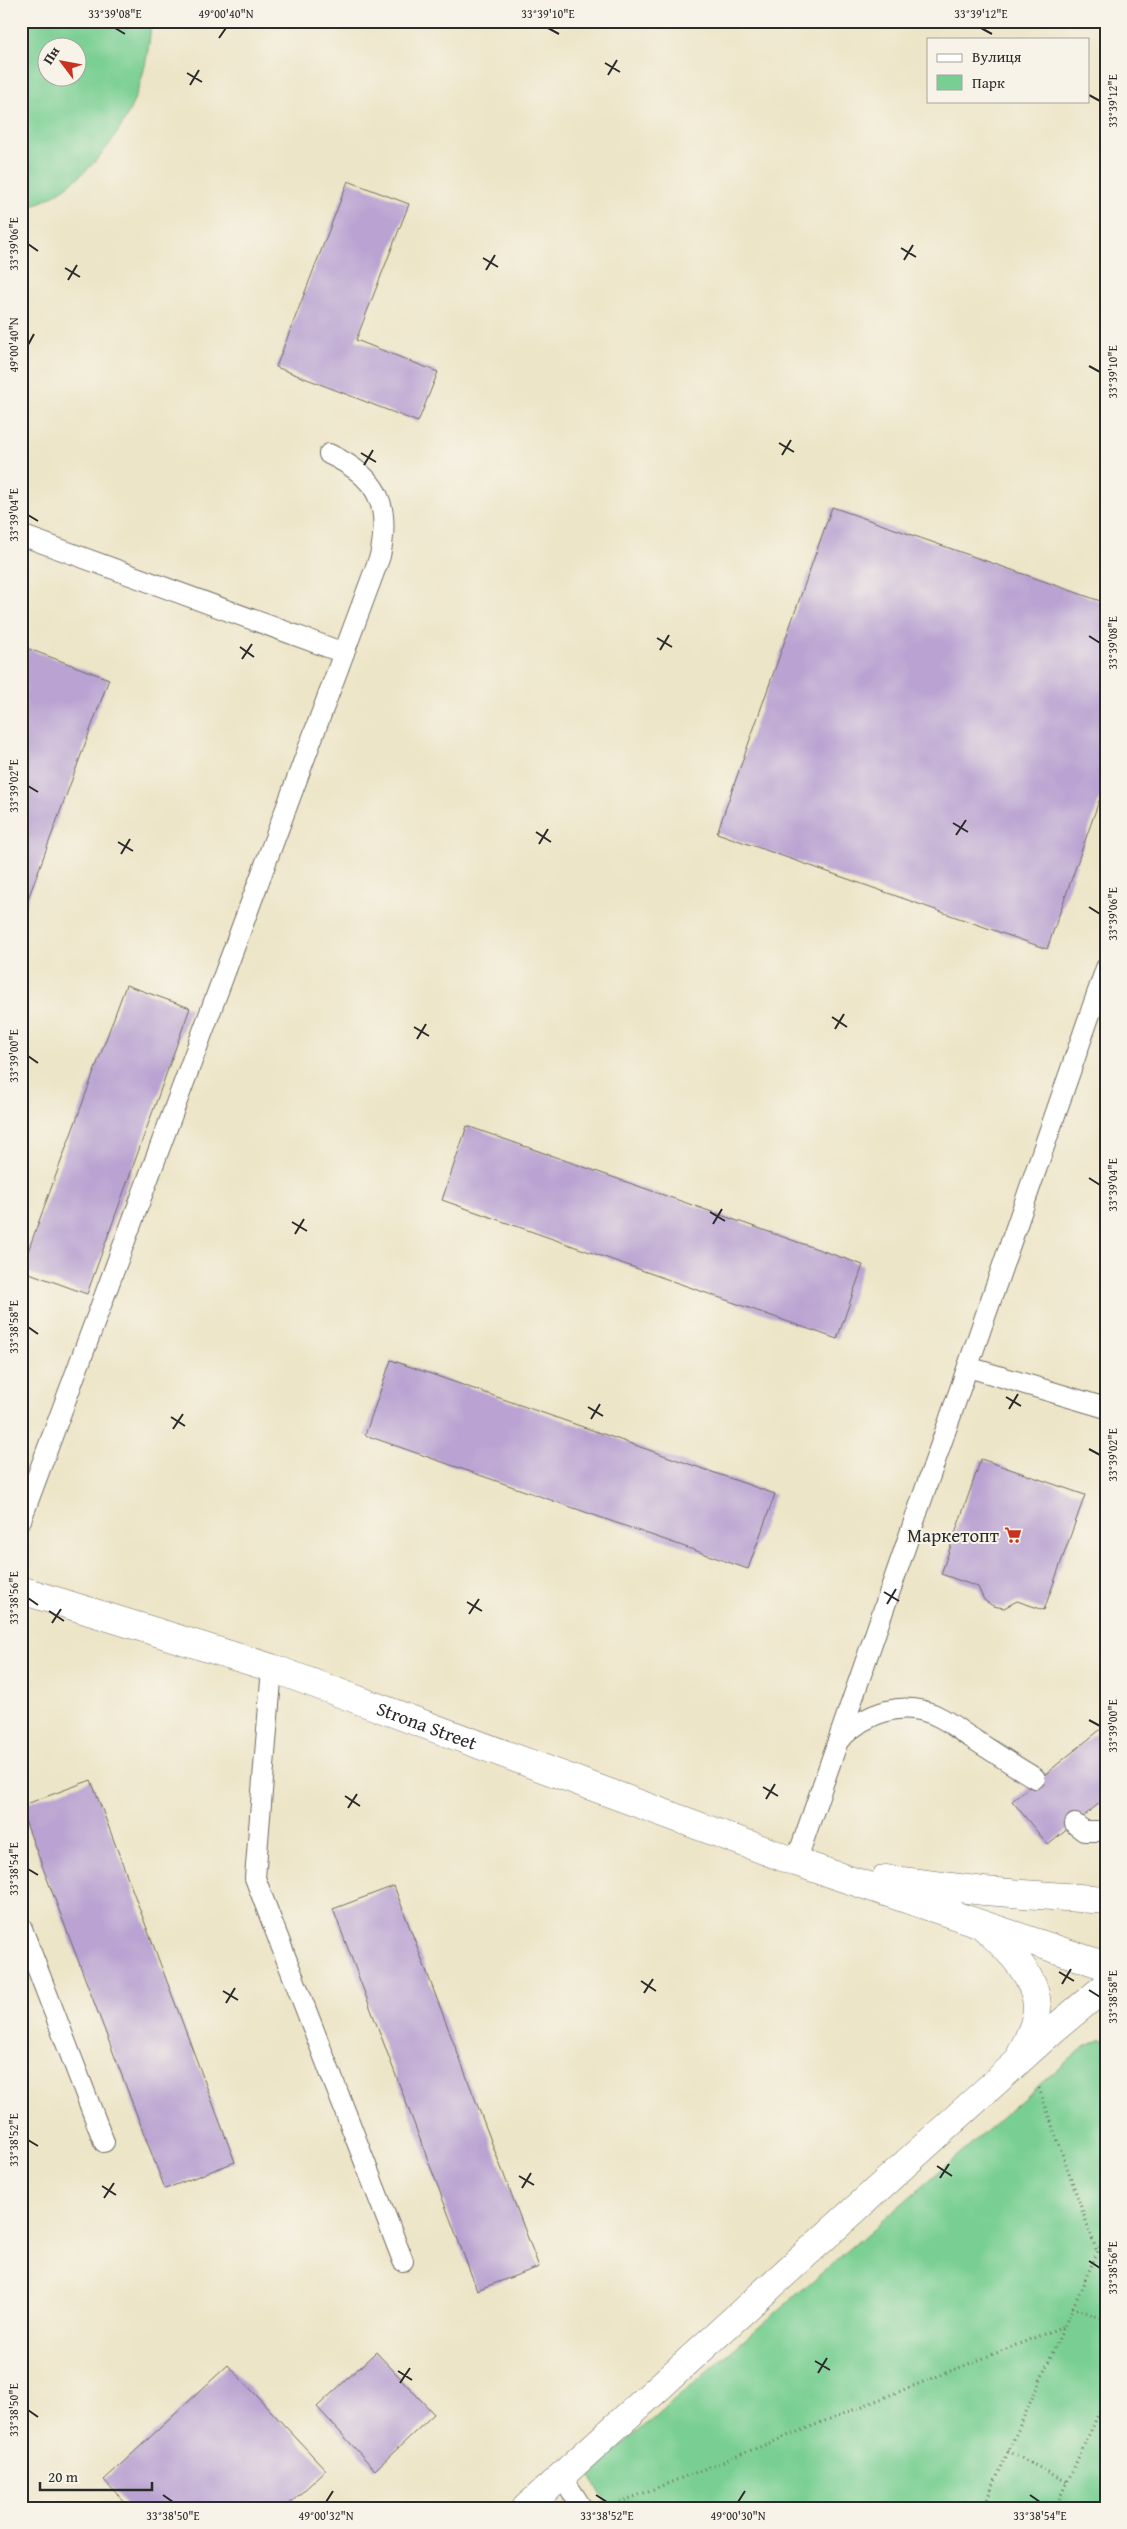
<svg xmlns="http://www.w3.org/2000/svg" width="1127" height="2529" viewBox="0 0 1127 2529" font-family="'Gentium Book Plus',serif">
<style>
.green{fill:#79cf93;stroke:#527d5f;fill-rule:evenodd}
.building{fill:#baa3d2}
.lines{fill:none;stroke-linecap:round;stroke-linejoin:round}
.service-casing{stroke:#6f6c62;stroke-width:22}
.minor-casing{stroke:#6f6c62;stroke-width:29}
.tertiary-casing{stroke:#6f6c62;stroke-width:29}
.path{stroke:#6f6c62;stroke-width:3;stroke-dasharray:1 4;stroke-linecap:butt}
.service{stroke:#fff;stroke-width:20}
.minor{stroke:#fff;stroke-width:28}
.tertiary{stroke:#fff;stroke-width:28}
.ticks{fill:none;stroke:#2b2b2b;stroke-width:2}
.labels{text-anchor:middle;stroke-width:4;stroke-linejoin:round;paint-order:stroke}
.poi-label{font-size:19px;fill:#2b2b2b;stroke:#f7f3e8;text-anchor:end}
.street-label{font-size:19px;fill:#2b2b2b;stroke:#f7f3e8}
.neatline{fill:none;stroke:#2b2b2b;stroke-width:2}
.ticks-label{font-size:12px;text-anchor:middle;fill:#2b2b2b}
</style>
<rect width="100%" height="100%" fill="#f7f3e8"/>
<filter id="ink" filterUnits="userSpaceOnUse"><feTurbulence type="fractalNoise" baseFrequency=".02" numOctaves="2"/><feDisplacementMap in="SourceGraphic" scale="10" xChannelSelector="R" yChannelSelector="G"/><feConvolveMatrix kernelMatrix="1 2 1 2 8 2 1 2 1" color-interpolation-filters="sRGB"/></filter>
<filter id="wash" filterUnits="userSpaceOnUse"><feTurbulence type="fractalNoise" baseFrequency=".0096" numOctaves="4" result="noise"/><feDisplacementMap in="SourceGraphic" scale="20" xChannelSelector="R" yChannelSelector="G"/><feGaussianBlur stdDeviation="1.12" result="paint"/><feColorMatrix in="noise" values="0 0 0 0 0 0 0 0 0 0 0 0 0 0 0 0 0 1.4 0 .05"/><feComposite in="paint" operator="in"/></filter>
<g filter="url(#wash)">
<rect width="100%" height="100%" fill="#ede5c7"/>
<path class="green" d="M21,21H151C147,106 103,179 21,211ZM48,48H78V78H48Z
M1103,2039L1106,2040V2508H609L589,2474L1082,2048Z"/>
<g id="blocks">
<path class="building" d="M348,181L409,204L356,340L438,372L418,422L276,367Z
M832,507L1106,603V781L1047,949L717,833Z
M21,646L109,679L21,918Z
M126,985L190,1008L87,1294L21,1270Z
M467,1126L863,1265L837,1339L442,1200Z
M391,1360L775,1494L748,1569L365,1435Z
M981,1459L1085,1495L1044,1610L1017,1601L1004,1608L993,1606L984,1600L978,1587L941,1574Z
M1106,1725V1798L1048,1845L1012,1801Z
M91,1780L235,2162L165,2189L21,1810V1806Z
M394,1886L539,2267L477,2290L333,1909Z
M376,2352L434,2414L375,2470L317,2407Z
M228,2365L326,2470L285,2508H130L104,2480Z"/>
</g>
</g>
<g filter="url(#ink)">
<use href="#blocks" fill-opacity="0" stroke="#6f6c62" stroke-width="1"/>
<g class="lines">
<g class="service-casing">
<path id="service" d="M21,535L344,653
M968,1367L1106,1408
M21,1520L380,556C391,504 378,477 329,454
M272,1668L255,1878L403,2261
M840,1739C867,1712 905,1698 941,1718C951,1723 960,1731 970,1737C992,1751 1013,1765 1035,1778
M1075,1824L1084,1831H1106
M796,1862L1106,968
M21,1926L104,2142
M562,2477L582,2508"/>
</g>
<g class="minor-casing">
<path id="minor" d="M982,1925C1004,1946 1036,1973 1037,2007C1037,2023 1028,2039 1021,2054
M526,2508L1054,2029L1106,1986"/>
</g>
<g class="tertiary-casing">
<g id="tertiary">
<path id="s1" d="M21,1590L272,1668L796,1862L1106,1966"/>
<path d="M885,1879L984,1891L1106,1900"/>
</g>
</g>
<path class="path" d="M1039,2088L1097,2252
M1072,2307L1106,2320
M1008,2451L1067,2482
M611,2506L1064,2326
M983,2508L1106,2233
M1055,2508L1106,2398"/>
<use href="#service" class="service"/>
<use href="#minor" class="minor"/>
<use href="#tertiary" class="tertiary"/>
</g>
</g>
<path class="ticks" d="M115,28L125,34M548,28L559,34M981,28L992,34M219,38L226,28M605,63L620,72M187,73L202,82M608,75L617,60M190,85L199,70M1089,95L1100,101M28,244L38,251M901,248L916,257M483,258L498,267M904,260L913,245M65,268L80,277M486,270L495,255M68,280L77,265M28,345L34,334M1089,366L1100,372M779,443L794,452M361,453L376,462M782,455L791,440M364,465L373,450M28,515L38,521M1089,636L1100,643M657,638L672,647M240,647L254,657M660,650L669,635M242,659L252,644M28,786L38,792M953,823L968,832M536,832L551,842M956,835L966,820M118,842L133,851M539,844L548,829M121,854L130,839M1089,907L1100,914M832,1017L847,1027M414,1027L429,1036M835,1029L844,1014M417,1039L426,1024M28,1056L38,1063M1089,1178L1100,1185M710,1212L725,1221M292,1222L307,1231M713,1224L722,1209M295,1234L304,1219M28,1327L38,1334M1006,1397L1021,1406M588,1407L603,1416M1009,1409L1018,1394M171,1417L185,1426M591,1419L600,1404M173,1429L183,1414M1089,1449L1100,1455M884,1592L899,1601M28,1598L38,1605M467,1602L482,1611M887,1604L896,1589M49,1611L64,1621M469,1614L479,1599M52,1623L61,1609M1089,1720L1100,1726M763,1787L778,1796M345,1796L360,1806M766,1799L775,1784M348,1808L357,1794M28,1869L38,1875M1059,1972L1074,1981M641,1981L656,1991M1062,1984L1071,1969M1089,1990L1100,1997M223,1991L238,2000M644,1993L653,1979M226,2003L235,1988M28,2140L38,2146M937,2166L952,2176M519,2176L534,2185M940,2178L949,2164M102,2186L116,2195M522,2188L531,2173M104,2198L114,2183M1089,2261L1100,2268M815,2361L830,2370M398,2371L412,2380M818,2373L827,2358M400,2383L410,2368M28,2410L38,2417M163,2495L173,2502M596,2495L607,2502M1030,2495L1040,2502M326,2502L333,2491M738,2502L745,2491"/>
<defs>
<g id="supermarket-bare" transform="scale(1.35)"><path d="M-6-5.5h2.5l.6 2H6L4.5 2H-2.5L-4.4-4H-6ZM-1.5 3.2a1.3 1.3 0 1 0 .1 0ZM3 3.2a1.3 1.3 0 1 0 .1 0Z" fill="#c8321e" stroke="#f7f3e8" stroke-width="2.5" paint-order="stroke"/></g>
</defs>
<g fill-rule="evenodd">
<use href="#supermarket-bare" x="1013" y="1535"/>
</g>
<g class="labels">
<g class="poi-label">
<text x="999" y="1542">Маркетопт</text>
</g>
<g class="street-label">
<text dy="7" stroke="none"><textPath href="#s1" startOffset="428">Strona Street</textPath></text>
</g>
</g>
<rect width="1127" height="2529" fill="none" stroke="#f7f3e8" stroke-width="55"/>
<rect x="927" y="38" width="162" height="65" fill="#f7f3e8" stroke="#a5a39c"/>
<rect x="937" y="54" width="25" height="8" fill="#ffffff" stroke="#a5a39c"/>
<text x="972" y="62" font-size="15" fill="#2b2b2b">Вулиця</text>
<rect x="937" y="75" width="25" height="15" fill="#79cf93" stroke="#a5a39c"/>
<text x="972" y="88" font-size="15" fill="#2b2b2b">Парк</text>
<g transform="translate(62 62) rotate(302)"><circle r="24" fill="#f7f3e8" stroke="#a5a39c"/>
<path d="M0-4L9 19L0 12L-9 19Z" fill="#c8321e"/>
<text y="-8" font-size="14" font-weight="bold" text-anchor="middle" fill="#2b2b2b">Пн</text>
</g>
<path d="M40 2482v8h112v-8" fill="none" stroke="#2b2b2b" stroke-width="2.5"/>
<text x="48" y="2482" font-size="15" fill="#2b2b2b" stroke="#f7f3e8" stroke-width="4" paint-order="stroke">20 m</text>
<rect x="28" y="28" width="1072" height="2474" class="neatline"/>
<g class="ticks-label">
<text x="115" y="18">33°39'08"E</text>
<text x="226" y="18">49°00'40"N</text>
<text x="548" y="18">33°39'10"E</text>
<text x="981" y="18">33°39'12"E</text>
<text transform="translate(1113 101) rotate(-90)" y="4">33°39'12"E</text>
<text transform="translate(14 244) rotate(-90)" y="4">33°39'06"E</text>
<text transform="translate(14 345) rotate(-90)" y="4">49°00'40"N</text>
<text transform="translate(1113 372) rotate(-90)" y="4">33°39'10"E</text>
<text transform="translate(14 515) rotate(-90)" y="4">33°39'04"E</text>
<text transform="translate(1113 643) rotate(-90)" y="4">33°39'08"E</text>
<text transform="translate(14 786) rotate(-90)" y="4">33°39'02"E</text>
<text transform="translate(1113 914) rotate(-90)" y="4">33°39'06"E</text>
<text transform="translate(14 1056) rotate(-90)" y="4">33°39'00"E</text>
<text transform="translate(1113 1185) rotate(-90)" y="4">33°39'04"E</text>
<text transform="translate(14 1327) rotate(-90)" y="4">33°38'58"E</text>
<text transform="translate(1113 1455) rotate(-90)" y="4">33°39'02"E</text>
<text transform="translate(14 1598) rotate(-90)" y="4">33°38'56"E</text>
<text transform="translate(1113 1726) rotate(-90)" y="4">33°39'00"E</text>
<text transform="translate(14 1869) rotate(-90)" y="4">33°38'54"E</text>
<text transform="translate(1113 1997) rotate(-90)" y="4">33°38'58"E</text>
<text transform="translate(14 2140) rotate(-90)" y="4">33°38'52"E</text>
<text transform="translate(1113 2268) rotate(-90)" y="4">33°38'56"E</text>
<text transform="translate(14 2410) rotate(-90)" y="4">33°38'50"E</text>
<text x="173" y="2520">33°38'50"E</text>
<text x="326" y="2520">49°00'32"N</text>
<text x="607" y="2520">33°38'52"E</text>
<text x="738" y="2520">49°00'30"N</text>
<text x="1040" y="2520">33°38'54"E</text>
</g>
</svg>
